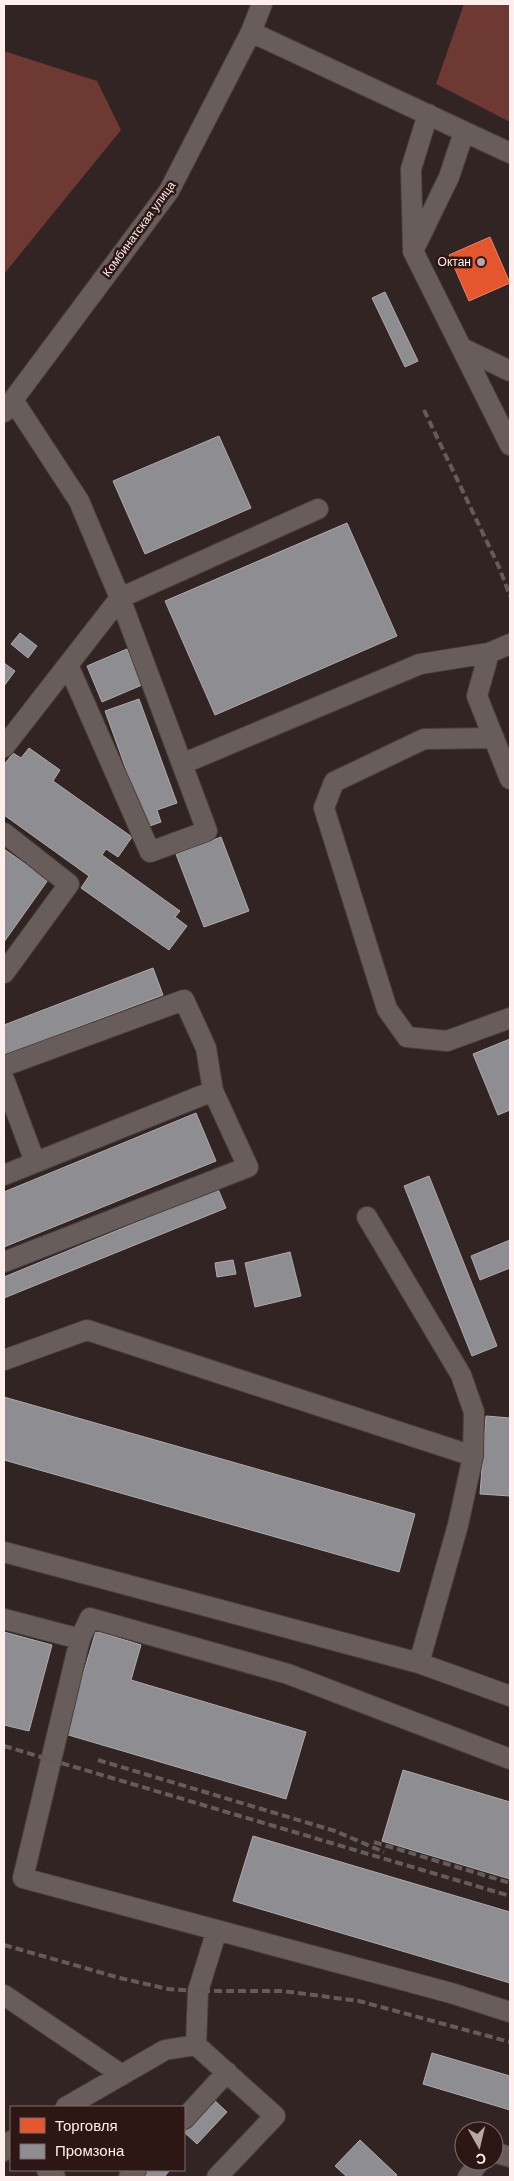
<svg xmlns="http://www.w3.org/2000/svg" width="514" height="2181" viewBox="0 0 514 2181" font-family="'DM Sans',sans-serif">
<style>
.green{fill:#6e3933}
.shops{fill:#e4572e;stroke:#ec8467}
.industry{fill:#8d8d92;stroke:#afaaad}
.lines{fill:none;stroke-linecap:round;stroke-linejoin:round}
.minor-casing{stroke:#4b3f3d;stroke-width:22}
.minor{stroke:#685d5b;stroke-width:20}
.rail{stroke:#665b5a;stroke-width:4;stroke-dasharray:8 4;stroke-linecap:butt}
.poi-dot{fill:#b7a7a6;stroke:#2d1714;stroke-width:2}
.labels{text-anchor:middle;stroke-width:5;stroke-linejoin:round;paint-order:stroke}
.street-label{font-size:12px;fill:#ffeeec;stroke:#2d1714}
.poi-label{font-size:12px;fill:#ffeeec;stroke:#2d1714;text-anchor:end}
</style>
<rect width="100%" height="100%" fill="#312423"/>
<path class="green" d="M464,4H510V122L436,84Z
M4,51L97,81L121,130L4,274Z"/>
<path class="shops" d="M490,237L510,283L469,301L449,255Z"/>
<path class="industry" d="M385,292L418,361L405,367L372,298Z
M219,436L251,508L145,554L113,481Z
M347,523L397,636L215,715L165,601Z
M20,633L37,646L28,658L11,644Z
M127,649L142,685L102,702L87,666Z
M4,663L15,671L4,686Z
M139,699L177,803L157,810L161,822L147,827L105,711Z
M29,748L60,770L53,781L132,837L118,857L106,849L102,855L180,911L175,917L187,926L169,950L81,888L89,876L4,815V765L13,753L21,758Z
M221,837L249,911L204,927L176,854Z
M4,849L48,880L4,942Z
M153,968L163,995L4,1055V1025Z
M510,1039V1110L498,1115L473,1054Z
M196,1113L216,1161L4,1247V1192Z
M429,1176L497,1346L472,1356L404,1186Z
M218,1189L226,1208L4,1298V1277Z
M510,1240V1268L480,1280L471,1256Z
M290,1252L301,1296L255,1307L245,1263Z
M233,1260L236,1274L217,1277L215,1263Z
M4,1397L415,1514L399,1572L4,1460Z
M486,1416L510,1418V1496L480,1494Z
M96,1631L141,1645L131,1680L306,1732L286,1799L65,1734Z
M4,1632L52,1645L29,1731L4,1725Z
M403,1770L510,1802V1879L382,1841Z
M253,1836L510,1912V1983L233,1901Z
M432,2053L510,2076V2110L423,2084Z
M213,2099L227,2112L197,2144L184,2132V2130Z
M360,2140L397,2175L394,2177H347L335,2166Z
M144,2170H170L164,2177H147L142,2172Z"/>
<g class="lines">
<g class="minor-casing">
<path id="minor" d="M251,32L510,153
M464,132L449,177L413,251L510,445
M413,247L411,169L428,114
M462,348L510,371
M13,400L79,501L120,598L207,831L150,852L68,665
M4,412L169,191L251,32L262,4
M489,653L477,696L510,779
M494,738L424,739L334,782L324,808L387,1009L407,1037L447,1041L510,1018
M4,747L120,598L318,509
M182,764L420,664L489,653L510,644
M4,833L69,884L4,973
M4,1066L184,1000L206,1048L213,1091
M4,1079L35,1162
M4,1175L213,1091L248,1167L4,1262
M367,1217L461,1375L474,1412L473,1456L458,1525L419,1663
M4,1360L87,1330L473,1456
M4,1552L419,1663L510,1696
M4,1619L80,1639L23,1878L451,1993L510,2012
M80,1639L90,1618L288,1674L510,1759
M217,1930L198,1991L196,2045L275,2116L217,2177
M4,1995L122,2075
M66,2107L165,2050L196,2045
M184,2119L227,2072
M4,2151L11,2141
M494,2152L510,2157
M47,2170L55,2177
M129,2177L136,2170
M468,2177L480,2161"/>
</g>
<use href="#minor" class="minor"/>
<path class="rail" d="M424,410L499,567L510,596
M4,1746L510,1896
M98,1760L335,1831L384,1852
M374,1842L510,1883
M4,1945L120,1978L168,1989L198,1991H283L359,2001L510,2042"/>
</g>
<circle class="poi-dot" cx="481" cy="262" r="5"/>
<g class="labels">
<g class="street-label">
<text transform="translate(139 229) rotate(-54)" y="4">Комбинатская улица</text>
</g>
<g class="poi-label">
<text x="471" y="266">Октан</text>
</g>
</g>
<rect width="514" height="2181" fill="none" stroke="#ffeeec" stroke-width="10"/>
<rect x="10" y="2106" width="175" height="65" fill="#2d1714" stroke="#816d6a"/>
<rect x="20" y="2118" width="25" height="15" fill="#e4572e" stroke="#816d6a"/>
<text x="55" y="2131" font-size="15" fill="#ffeeec">Торговля</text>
<rect x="20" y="2144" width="25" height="15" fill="#8d8d92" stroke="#816d6a"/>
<text x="55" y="2156" font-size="15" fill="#ffeeec">Промзона</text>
<g transform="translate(479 2146) rotate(172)"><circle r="24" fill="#2d1714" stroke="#816d6a"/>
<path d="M0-4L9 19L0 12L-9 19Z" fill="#b7a7a6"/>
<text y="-8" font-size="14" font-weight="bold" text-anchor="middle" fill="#ffeeec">С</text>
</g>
</svg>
